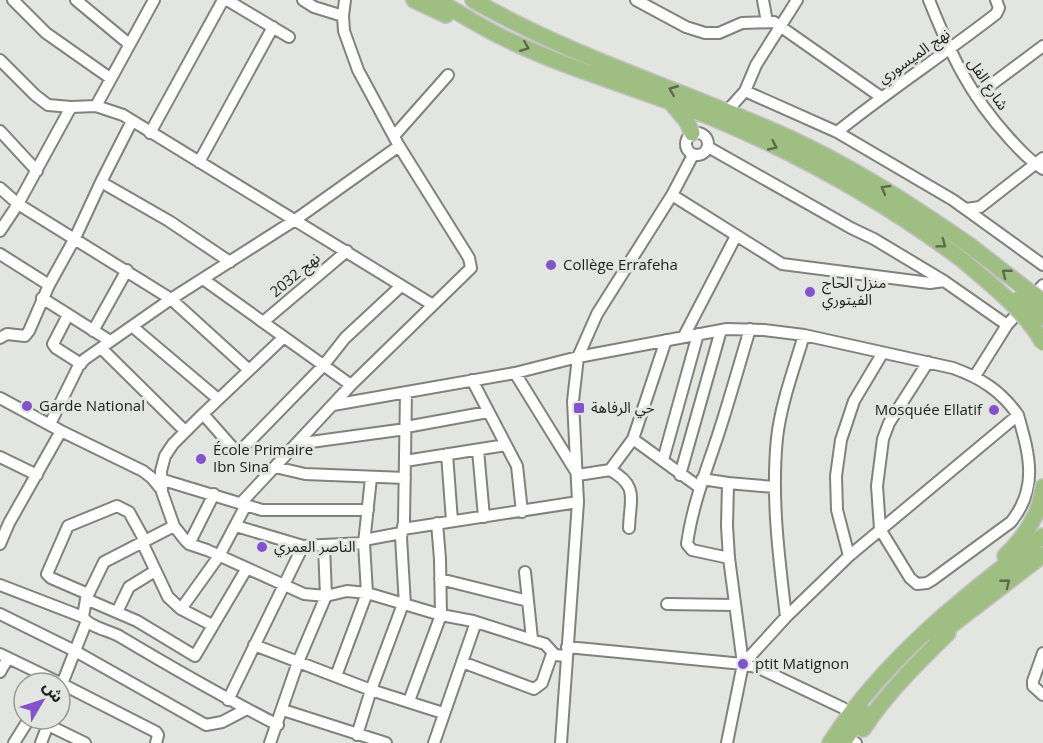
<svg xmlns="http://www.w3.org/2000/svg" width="1043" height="743" viewBox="0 0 1043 743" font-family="'Open Sans','Noto Sans Arabic',sans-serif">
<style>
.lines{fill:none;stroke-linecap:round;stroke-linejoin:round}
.minor-casing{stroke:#80827e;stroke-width:14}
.highway-casing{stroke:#c1c2c1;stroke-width:18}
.minor{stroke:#fff;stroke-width:10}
.highway{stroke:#9fbf82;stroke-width:15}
.highway-bridge-casing{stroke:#c1c2c1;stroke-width:18;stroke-linecap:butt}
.highway-bridge{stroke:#9fbf82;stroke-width:15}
.oneway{stroke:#5b6a4d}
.poi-dot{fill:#8253cc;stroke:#e3e5e1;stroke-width:2}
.labels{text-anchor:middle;stroke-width:6;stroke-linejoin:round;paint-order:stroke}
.street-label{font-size:15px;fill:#232422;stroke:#e3e5e1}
.poi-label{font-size:15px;fill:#232422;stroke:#e3e5e1;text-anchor:start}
</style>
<rect width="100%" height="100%" fill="#e3e5e1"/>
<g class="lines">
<g class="minor-casing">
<path id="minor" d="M13,0L46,33L110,78
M76,0L129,44
M227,0L289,37
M303,0L314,7L343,16
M636,0L686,27L705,33H719L742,23L774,22L881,97
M763,0L767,22
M929,0C951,55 969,94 1009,138C1020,150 1030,161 1043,169
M0,60L35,95L48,105L71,107L96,106L123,115L433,305
M745,91L837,132L953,200L1043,265
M976,96L1043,46
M96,106L154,0
M727,111L745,91L756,65L797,0
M0,131L37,171
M837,132C888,91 943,55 996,14L999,8L996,0
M686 144a11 11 0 1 1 22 0a11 11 0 1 1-22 0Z
M150,133L223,0
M394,136L448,75
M708,147L851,228L874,239L944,281L1007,325
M199,162L273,27
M101,182L169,221L230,262
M0,188L18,204L171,299L249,370
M672,195L782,264L930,283L944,281
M966,209L980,207L1043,158
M0,231L18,204L71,107
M0,254L49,285
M203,279L351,385
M42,298L110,341
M68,315L53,344L56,348L81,364
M263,322L347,251
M133,327L218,399
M93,331L127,270
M684,336L736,236
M284,337L203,414L173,444L165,456L161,471L162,492L174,526L185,540L189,544L207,550L304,594L326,596L347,591L367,593L441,615L473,621L545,644L555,655L566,656
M0,338L7,334L25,336L29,331L49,285L75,238L101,182L132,121
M101,348L185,431
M928,362L889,423L883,439L877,486L880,529L910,578L917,584L927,583L932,580L1011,522C1039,487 1029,454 1018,415
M515,373L578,475L610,470L633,439L666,340
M975,376L1007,325L1043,285
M472,380L517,466L522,512
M0,398L61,431L143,471L152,478L161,489
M333,405L515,373L578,357L727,329L764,330L804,335L953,368C981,378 1001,391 1018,415L849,556L786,617L743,664L567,647
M203,414L233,448L240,450L243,448L323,366L345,338L401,286
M50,424L79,365L85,359L171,299L295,220L399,146
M406,427L488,412
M633,439L699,487
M296,444L406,429
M478,450L484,517
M447,454L452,521
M0,457L37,475
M663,460L698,334
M405,461L506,445
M275,467L305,474L405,478
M610,470C639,486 630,498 629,528
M680,475L721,330
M160,479L262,510H368
M702,479L728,483L727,526L729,558
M728,483L774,487
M241,503L351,385L471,268L469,258L399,146L358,70L344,31L343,16L345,0
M236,526L303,546L364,543L367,593L336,676
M403,529L578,502
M364,540L401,533
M142,542L168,597L181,609L212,625
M364,543L371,478
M0,544L9,523L61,431
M189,544L214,494
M849,556L837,510L836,476L841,440L854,401L882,354
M525,572L532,639
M440,579L528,601
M0,585L83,617C89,627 108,630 119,636C171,667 223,697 278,725
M88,594L51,578L47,574L68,526L117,506L129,512L145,541
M86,599L137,621L195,656L247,568
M667,604L735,605
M405,605L401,537L404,522L406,392
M181,609L219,556L246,505
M117,612L129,587L155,571
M0,614L75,651L206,725L222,722L247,709
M83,617L86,599L104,562L174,526
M786,617C779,558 771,498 777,438C781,403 794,369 804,335
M254,645L371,690L443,713
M1043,653L1033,681V686L1043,695
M0,654L60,683
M462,662L534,689L542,683L552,654
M743,664L759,668L843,708
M0,672L8,658
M60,683L156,732L158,735L156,743
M60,689L86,623
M228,700L303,546
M409,701L441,615L440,559L437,523
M283,710L386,743
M48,725L85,743
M357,735L371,690L403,604
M854,742L856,743
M14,743L29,719
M41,743L50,719
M270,743L298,662L326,596L324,545
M434,743L476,622
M561,743L578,502L573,401L578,357L597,314L672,195L693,155
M727,743L743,664L729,558L692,550L687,544C692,507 705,474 717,438C729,402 739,365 750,329"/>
</g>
<g class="highway-casing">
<path id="highway" d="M414,0L446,15
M437,0C459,13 481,27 504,38C573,72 649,91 720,121C807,158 889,205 964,261
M473,0C571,57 682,90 785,136C851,166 910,204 969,245
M673,105L686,120L692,133
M1005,556C1025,537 1040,515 1043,487
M936,637L1043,555
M863,729C887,693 917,663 948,633
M830,743C884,659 964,596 1043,536
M843,743L863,712"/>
</g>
<use href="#minor" class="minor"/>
<use href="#highway" class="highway"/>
<g class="highway-bridge-casing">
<path id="highway-bridge" d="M969,245L1043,302
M964,261C992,286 1024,309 1043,343
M1018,299L1043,318"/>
</g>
<use href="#highway-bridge" class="highway-bridge"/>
</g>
<defs><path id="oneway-chevron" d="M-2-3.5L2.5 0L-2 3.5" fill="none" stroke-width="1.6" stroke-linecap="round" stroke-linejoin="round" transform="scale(1.5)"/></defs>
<g class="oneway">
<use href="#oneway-chevron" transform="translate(525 47) rotate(22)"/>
<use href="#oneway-chevron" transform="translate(673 90) rotate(-158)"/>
<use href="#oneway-chevron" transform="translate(773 146) rotate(25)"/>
<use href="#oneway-chevron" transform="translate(885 189) rotate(-150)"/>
<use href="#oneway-chevron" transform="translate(942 244) rotate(37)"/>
<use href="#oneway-chevron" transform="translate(1006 273) rotate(-142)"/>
<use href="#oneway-chevron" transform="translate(1006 583) rotate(-38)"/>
</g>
<g class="poi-dot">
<circle cx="551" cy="265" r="6"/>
<circle cx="810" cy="292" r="6"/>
<circle cx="27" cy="406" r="6"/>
<rect x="573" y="402" width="12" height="12" rx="3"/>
<circle cx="994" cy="410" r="6"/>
<circle cx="201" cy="459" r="6"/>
<circle cx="262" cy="547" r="6"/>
<circle cx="743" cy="664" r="6"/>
</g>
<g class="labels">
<g class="street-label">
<text transform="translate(914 56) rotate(-35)" y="5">نهج الميسوري</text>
<text transform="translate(988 84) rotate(56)" y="5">شارع الفل</text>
<text transform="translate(295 275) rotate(-40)" y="5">نهج 2032</text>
</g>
<g class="poi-label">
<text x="563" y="270">Collège Errafeha</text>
<text x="822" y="288">منزل الحاج<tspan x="822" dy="17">الفيتوري</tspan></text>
<text x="39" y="411">Garde National</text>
<text x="591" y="413">حي الرفاهة</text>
<text x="982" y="415" text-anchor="end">Mosquée Ellatif</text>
<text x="213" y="455">École Primaire<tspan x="213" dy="17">Ibn Sina</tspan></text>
<text x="274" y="552">الناصر العمري</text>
<text x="755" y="669">ptit Matignon</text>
</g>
</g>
<g transform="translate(42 701) rotate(51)"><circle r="28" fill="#e3e5e1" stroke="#969895" stroke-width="1.5"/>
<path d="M0-4.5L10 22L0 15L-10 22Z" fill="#8253cc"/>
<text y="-9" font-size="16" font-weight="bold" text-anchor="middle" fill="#232422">ش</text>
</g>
</svg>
